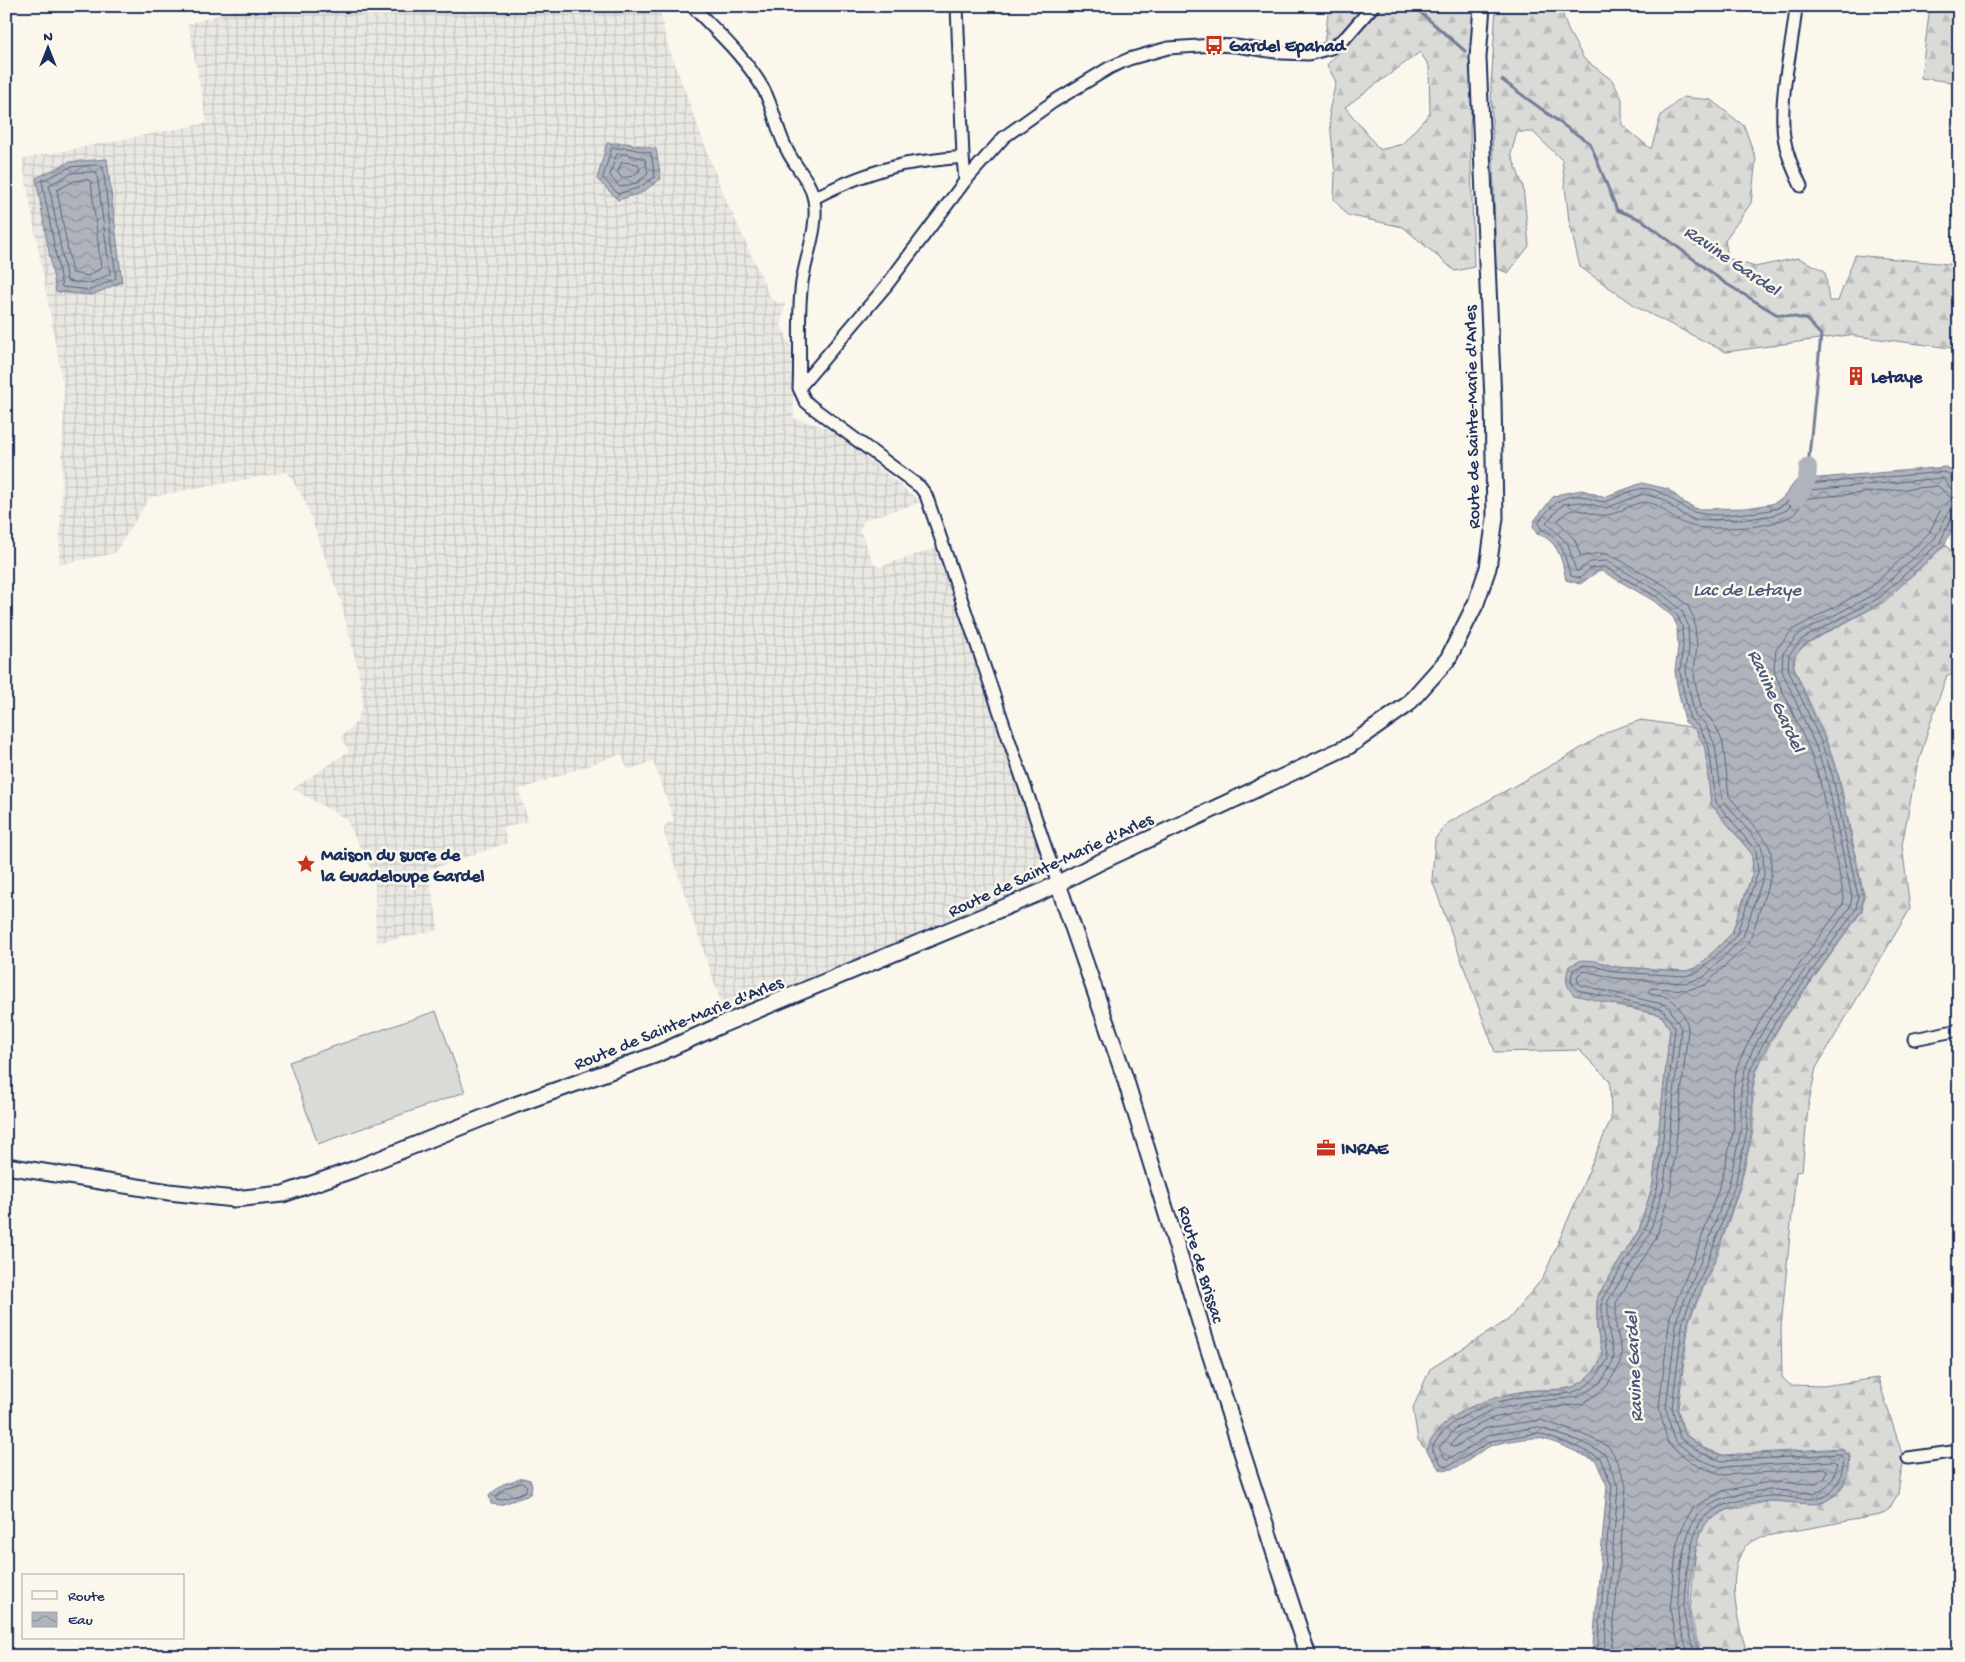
<svg xmlns="http://www.w3.org/2000/svg" width="1965" height="1662" viewBox="0 0 1965 1662" font-family="'Gochi Hand',sans-serif">
<style>
.industrial{fill:url(#industrial-grid)}
.forest{fill:url(#forest-firs);stroke:#7a849a;fill-rule:evenodd}
.pitch{fill:#dadad7;stroke:#7a849a}
.water{fill:url(#water-waves);stroke:#747e96}
.lines{fill:none;stroke-linecap:round;stroke-linejoin:round}
.shore{stroke:#566483;stroke-width:1}
.stream{stroke:#747e96;stroke-width:3}
.river{stroke:#afb3bb;stroke-width:18}
.minor-casing{stroke:#1b2f5e;stroke-width:15}
.secondary-casing{stroke:#1b2f5e;stroke-width:19}
.minor{stroke:#fbf7ec;stroke-width:11}
.secondary{stroke:#fbf7ec;stroke-width:15}
.labels{text-anchor:middle;stroke-width:5;stroke-linejoin:round;paint-order:stroke}
.poi-label{font-size:18px;font-weight:bold;fill:#1b2f5e;stroke:#fbf7ec;text-anchor:start}
.street-label{font-size:18px;fill:#1b2f5e;stroke:#fbf7ec}
.water-label{font-size:19px;font-style:italic;fill:#47577a;stroke:#fbf7ec}
</style>
<defs>
<pattern id="industrial-grid" width="8" height="8" patternUnits="userSpaceOnUse" patternTransform="scale(1.25)"><rect width="8" height="8" fill="#eae8e2"/><path d="M0 4h8M4 0v8" fill="none" stroke="#c8c7c4"/></pattern>
<pattern id="forest-firs" width="22" height="20" patternUnits="userSpaceOnUse" patternTransform="scale(1.25)"><rect width="22" height="20" fill="#dadad7"/><path d="M5 1l3.5 6h-7zM16 11l3.5 6h-7z" fill="#babbbb"/></pattern>
<pattern id="water-waves" width="16" height="10" patternUnits="userSpaceOnUse" patternTransform="scale(1.25)"><rect width="16" height="10" fill="#afb3bb"/><path d="M0 5q4-4 8 0t8 0" fill="none" stroke="#8e929b"/></pattern>
</defs>
<rect width="100%" height="100%" fill="#fbf7ec"/>
<filter id="ink" filterUnits="userSpaceOnUse"><feTurbulence type="fractalNoise" baseFrequency=".02" numOctaves="2"/><feDisplacementMap in="SourceGraphic" scale="10" xChannelSelector="R" yChannelSelector="G"/><feConvolveMatrix kernelMatrix="1 2 1 2 8 2 1 2 1" color-interpolation-filters="sRGB"/></filter>
<g filter="url(#ink)">
<path class="industrial" d="M248,6H659L666,40L721,189L772,300L785,304L781,325L792,348L797,378L793,399L794,418L831,429L921,502L864,520L860,530L874,564L879,567L939,547L1039,843L1041,885L735,1013L722,1006L665,836L664,828L667,823L674,820L653,761L628,770L621,754L519,790L528,821L503,828L507,843L428,870L439,930L376,943L375,878L346,819L293,789L349,751L341,737L356,723L361,708L362,692L359,674L341,602L305,501L287,472L150,497L115,553L59,565L64,391L22,159L207,123L188,24Z"/>
<path class="forest" d="M1329,6H1368C1356,20 1343,41 1324,45Z
M1384,6H1476L1470,131L1474,267L1455,271L1403,227L1347,215L1334,199L1335,174L1329,111L1336,82L1327,65ZM1420,52L1429,66L1430,113L1402,144L1380,150L1345,107Z
M1496,6H1560L1568,30L1584,59L1612,80L1622,99V125L1651,149L1661,115L1683,97L1711,100L1744,126L1756,159L1751,203L1725,240L1728,258L1755,267L1798,258L1825,271L1829,301H1838L1855,255L1959,265V349L1848,335L1726,352L1640,309L1580,267L1569,221L1562,160L1533,132H1517L1511,154L1523,186L1529,246L1508,273L1496,268L1491,87Z
M1930,6H1959V83L1921,78Z
M1946,544L1959,566V674L1947,675L1928,730L1916,771L1902,845L1910,909L1816,1068L1808,1107L1802,1171L1796,1172L1781,1327L1782,1377L1790,1385L1823,1386L1878,1378L1904,1460L1900,1478L1898,1494L1889,1509L1880,1515L1761,1537C1756,1540 1748,1543 1745,1547C1724,1574 1739,1627 1748,1656H1701L1690,1612L1696,1548L1701,1531L1708,1521L1727,1510L1771,1501L1821,1504L1840,1492L1848,1475L1850,1456L1842,1448L1723,1455L1704,1448L1684,1433L1678,1409L1689,1321L1717,1256L1740,1187L1753,1131V1089L1756,1073L1763,1056L1781,1024L1862,911L1864,896L1839,776L1827,742L1794,667L1795,656L1806,644L1884,602Z
M1641,720L1690,727L1695,729L1701,738L1705,748L1711,804L1752,854L1753,872L1732,933L1697,968L1686,971L1616,967L1596,961L1617,1006L1661,1015L1670,1029L1653,1184L1639,1230L1597,1297V1329L1603,1356C1596,1369 1590,1379 1575,1386C1564,1391 1540,1389 1526,1391C1488,1397 1442,1412 1426,1450L1418,1440L1413,1408L1430,1369L1508,1320L1543,1278L1611,1119L1610,1081L1579,1050L1495,1052L1432,880L1435,839L1446,824L1568,756L1609,731Z"/>
<path class="pitch" d="M436,1011L465,1092L318,1144L289,1062Z"/>
<path class="water" d="M607,143H627L656,149L661,179L641,193L618,200L597,179Z
M107,159L122,282L92,295L56,292L36,178L69,162Z
M1946,467L1953,471C1964,496 1958,522 1944,545L1882,602L1805,644L1794,655L1793,667L1826,743L1838,776L1863,896L1861,911L1780,1024L1762,1055L1755,1073L1752,1089V1131L1739,1187L1716,1255L1688,1321L1677,1409L1684,1434L1704,1449L1723,1456L1842,1449L1849,1456C1847,1477 1844,1493 1823,1502C1812,1507 1783,1500 1770,1501C1750,1503 1724,1507 1709,1520C1695,1531 1688,1593 1689,1611C1690,1626 1697,1642 1700,1656H1592L1607,1486L1596,1461C1578,1453 1558,1442 1539,1438C1531,1437 1502,1442 1493,1445C1474,1452 1460,1474 1439,1469L1426,1450C1442,1412 1488,1397 1526,1391C1540,1389 1564,1392 1575,1386C1589,1379 1596,1369 1603,1356L1597,1329V1297L1639,1230L1653,1184L1670,1029L1661,1015L1574,995C1565,985 1565,978 1569,966L1582,960L1596,961L1616,967L1686,971L1697,968L1732,933L1753,872L1752,854L1711,804L1705,748L1695,729L1685,722L1677,685L1675,671L1678,647L1677,626L1673,617L1654,601L1602,571C1592,573 1589,579 1580,584L1566,580C1562,561 1559,540 1537,534L1533,527L1534,521L1553,497L1560,494L1582,490L1604,497L1642,483L1668,489L1685,503L1697,509L1746,508L1771,504L1782,499L1795,482L1807,479Z
M523,1478L530,1480L532,1485L531,1493L527,1496L500,1505L491,1504L489,1495L503,1484Z"/>
<g class="lines">
<path class="shore" d="M612,148H627L651,153L655,177L638,188L618,194L603,178Z
M617,154H626L645,159L648,174L636,183L620,187L610,176Z
M622,162L638,164L640,171L632,176L622,178L618,173Z
M100,165L103,167L116,278L91,290L62,287L42,181L70,167Z
M95,172L97,174L110,274L90,283L67,281L49,185L72,173Z
M88,180L91,182L101,268L88,276L72,273L57,190L74,181Z
M523,1483L527,1486L525,1492L500,1500L496,1499V1496L505,1488Z
M1597,1656L1612,1486L1600,1458L1577,1447L1537,1433L1491,1441L1467,1456L1447,1466L1441,1464L1432,1449C1445,1416 1497,1399 1530,1396C1543,1394 1565,1396 1576,1391C1592,1385 1600,1372 1608,1359L1602,1329V1299L1644,1232L1658,1185L1675,1028L1663,1010L1577,990C1570,984 1570,978 1574,969L1584,965L1595,966L1615,972L1685,976L1699,972L1736,936L1758,872L1756,851L1716,802L1709,747L1699,727L1690,719L1682,684L1680,671L1683,647L1682,626L1677,615L1657,597L1604,567L1591,568L1580,578L1571,576C1563,556 1565,539 1541,529L1539,522C1549,507 1565,491 1585,497C1592,499 1600,503 1607,501C1622,497 1634,486 1650,489C1664,492 1671,499 1683,507C1700,518 1726,515 1746,513C1757,512 1777,511 1786,503C1796,493 1793,488 1808,484L1944,472L1949,474L1953,482L1959,484
M1604,1656L1618,1487L1605,1454L1579,1441L1537,1427L1489,1435L1464,1451L1447,1459L1445,1458L1439,1448L1456,1428L1490,1411L1528,1402L1579,1397L1601,1382L1613,1362L1614,1355L1608,1328V1301L1649,1235L1664,1186L1681,1028L1670,1009L1666,1005L1581,985L1578,982L1577,977L1579,974L1585,971L1614,978L1685,983L1704,977L1743,937L1764,875L1763,853L1761,846L1722,799L1715,745L1705,723L1695,716L1688,684L1686,671L1689,648L1688,625L1682,611L1660,592L1607,561L1590,562L1579,571H1576L1568,544L1546,522L1564,504L1581,502L1606,508L1643,494L1663,499L1680,513L1695,520L1748,519L1774,515L1787,510L1801,492L1809,490L1943,478L1950,488L1959,490
M1611,1656L1626,1487L1624,1478L1613,1453L1608,1446L1582,1434L1541,1420L1486,1428L1455,1447L1451,1444L1460,1434L1493,1418L1529,1410L1582,1404L1606,1387L1619,1366L1622,1354L1616,1327V1303L1656,1238L1671,1188L1688,1030C1688,1020 1679,1004 1670,999C1664,995 1656,994 1650,993L1649,990L1651,988L1687,990L1705,985L1746,946L1750,940L1771,876V851L1767,842L1729,796L1723,743L1716,727L1709,717L1702,711L1695,682L1694,671L1697,646L1694,618L1687,605L1666,586L1611,555L1600,553L1581,557L1575,540L1558,521C1574,499 1586,517 1606,515C1621,514 1635,499 1650,503C1661,505 1666,513 1675,519C1687,526 1698,528 1712,528C1737,528 1768,528 1791,516C1799,512 1801,500 1809,498L1938,486L1952,499L1941,509L1929,533L1871,587L1792,630L1776,650L1774,666L1775,674L1809,749L1820,781L1844,897L1843,904L1764,1014L1746,1047L1737,1067L1733,1089L1734,1129L1721,1182L1698,1248L1670,1316L1659,1407L1668,1444L1697,1466L1724,1475L1825,1469L1828,1472L1824,1479L1816,1484L1769,1482L1722,1491L1693,1508L1684,1523L1677,1543L1670,1610L1681,1656
M1689,1656C1685,1642 1678,1626 1678,1611C1677,1588 1683,1529 1699,1513C1714,1498 1750,1491 1771,1490C1783,1489 1809,1496 1820,1491C1832,1486 1835,1476 1837,1464L1834,1461L1720,1467L1698,1459L1676,1442L1673,1437L1666,1408L1677,1318L1705,1251L1729,1184L1741,1130V1089L1745,1069L1752,1051L1770,1018L1850,907L1852,897L1827,779L1816,747L1782,671L1783,653L1799,634L1876,593L1935,538L1949,511L1959,508
M1695,1656C1692,1642 1685,1626 1684,1611C1683,1591 1690,1529 1705,1516C1722,1502 1748,1498 1770,1496C1785,1495 1804,1501 1819,1498C1837,1495 1842,1475 1844,1459L1839,1454L1722,1461L1701,1453L1680,1438L1672,1408L1683,1319L1711,1253L1735,1185L1747,1131V1089L1750,1071L1758,1053L1776,1021L1856,909L1858,897L1833,778L1822,744L1788,669L1789,655L1802,639L1879,598L1940,542L1952,517L1959,514"/>
<path class="stream" d="M1413,6L1465,51
M1502,80L1570,130L1590,143L1617,210L1642,220L1725,283L1776,314L1806,319L1821,335L1808,467"/>
<path class="river" d="M1797,498L1807,479L1808,467"/>
<g class="minor-casing">
<path id="minor" d="M692,6C717,32 746,58 764,90C774,109 777,131 787,150C795,167 811,181 814,200C819,226 806,256 802,282C797,317 801,353 799,388L805,401L812,407L920,487L926,495L1058,884
M957,6L963,157L965,181
M1796,6C1793,45 1781,85 1783,124C1783,146 1792,167 1801,186
M814,198C843,183 873,171 905,164C924,161 943,159 963,157
M799,388L886,286L965,181L1004,137L1053,102L1109,68L1129,59L1168,48L1214,45L1236,46L1282,53L1309,54L1331,48L1346,37L1373,6
M1914,1039L1959,1030
M1908,1458L1959,1451"/>
</g>
<g class="secondary-casing">
<path id="secondary" d="M1058,884L1125,1078L1204,1335L1308,1656
M6,1166L169,1192L234,1199L283,1194L355,1169L515,1105L655,1055L721,1025L1039,893L1098,863L1349,746L1407,705L1448,659L1476,603L1488,568L1495,518L1493,400L1478,58L1482,6"/>
</g>
<use href="#minor" class="minor"/>
<use href="#secondary" class="secondary"/>
</g>
</g>
<defs>
<g id="bus-bare" transform="scale(1.5)"><path d="M-5-6H5V4H4V6H2V4H-2V6H-4V4H-5ZM-3.5-4V0h7V-4ZM-3.5 1.2v1.5H-2V1.2ZM2 1.2v1.5H3.5V1.2Z" fill="#c8321e" stroke="#fbf7ec" stroke-width="2.5" paint-order="stroke"/></g>
<g id="building-bare" transform="scale(1.5)"><path d="M-4-6H4V6H1V3H-1V6H-4ZM-2.5-4.3h1.7v1.8h-1.7ZM.8-4.3h1.7v1.8H.8ZM-2.5-1h1.7V.8h-1.7ZM.8-1h1.7V.8H.8Z" fill="#c8321e" stroke="#fbf7ec" stroke-width="2.5" paint-order="stroke"/></g>
<g id="sight-bare" transform="scale(1.5)"><path d="M0-6L1.8-2.2L6-1.7L2.9 1.2L3.7 5.4L0 3.3L-3.7 5.4L-2.9 1.2L-6-1.7L-1.8-2.2Z" fill="#c8321e" stroke="#fbf7ec" stroke-width="2.5" paint-order="stroke"/></g>
<g id="office-bare" transform="scale(1.5)"><path d="M-6-3h4V-5.5h4V-3h4V5H-6ZM-1-4.5V-3h2v-1.5ZM-6 0V1H6V0Z" fill="#c8321e" stroke="#fbf7ec" stroke-width="2.5" paint-order="stroke"/></g>
</defs>
<g fill-rule="evenodd">
<use href="#bus-bare" x="1214" y="45"/>
<use href="#building-bare" x="1856" y="376"/>
<use href="#sight-bare" x="306" y="864"/>
<use href="#office-bare" x="1326" y="1148"/>
</g>
<g class="labels">
<g class="poi-label">
<text x="1229" y="51">Gardel Epahad</text>
<text x="1871" y="382">Letaye</text>
<text x="321" y="860">Maison du sucre de<tspan x="321" dy="21">la Guadeloupe Gardel</tspan></text>
<text x="1341" y="1154">INRAE</text>
</g>
<g class="street-label">
<text transform="translate(1471 417) rotate(-91)" y="6">Route de Sainte-Marie d'Arles</text>
<text transform="translate(1050 864) rotate(-25)" y="6">Route de Sainte-Marie d'Arles</text>
<text transform="translate(678 1022) rotate(-22)" y="6">Route de Sainte-Marie d'Arles</text>
<text transform="translate(1202 1264) rotate(73)" y="6">Route de Brissac</text>
</g>
<g class="water-label">
<text transform="translate(1733 259) rotate(34)" y="7">Ravine Gardel</text>
<text x="1747" y="595">Lac de Letaye</text>
<text transform="translate(1778 700) rotate(65)" y="7">Ravine Gardel</text>
<text transform="translate(1632 1367) rotate(-93)" y="7">Ravine Gardel</text>
</g>
</g>
<rect width="1965" height="1662" fill="none" stroke="#fbf7ec" stroke-width="25"/>
<rect x="12" y="12" width="1940" height="1637" fill="none" stroke="#1b2f5e" stroke-width="2" filter="url(#ink)"/>
<rect x="22" y="1574" width="162" height="65" fill="#fbf7ec" stroke="#a1a7b3"/>
<rect x="32" y="1591" width="25" height="8" fill="#fbf7ec" stroke="#a1a7b3"/>
<text x="68" y="1600" font-size="15" fill="#1b2f5e">Route</text>
<rect x="32" y="1612" width="25" height="15" fill="url(#water-waves)" stroke="#a1a7b3"/>
<text x="68" y="1624" font-size="15" fill="#1b2f5e">Eau</text>
<g transform="translate(48 48)" stroke="#fbf7ec" stroke-width="4" paint-order="stroke">
<path d="M0-4L9 19L0 12L-9 19Z" fill="#1b2f5e"/>
<text y="-8" font-size="14" font-weight="bold" text-anchor="middle" fill="#1b2f5e">N</text>
</g>
</svg>
